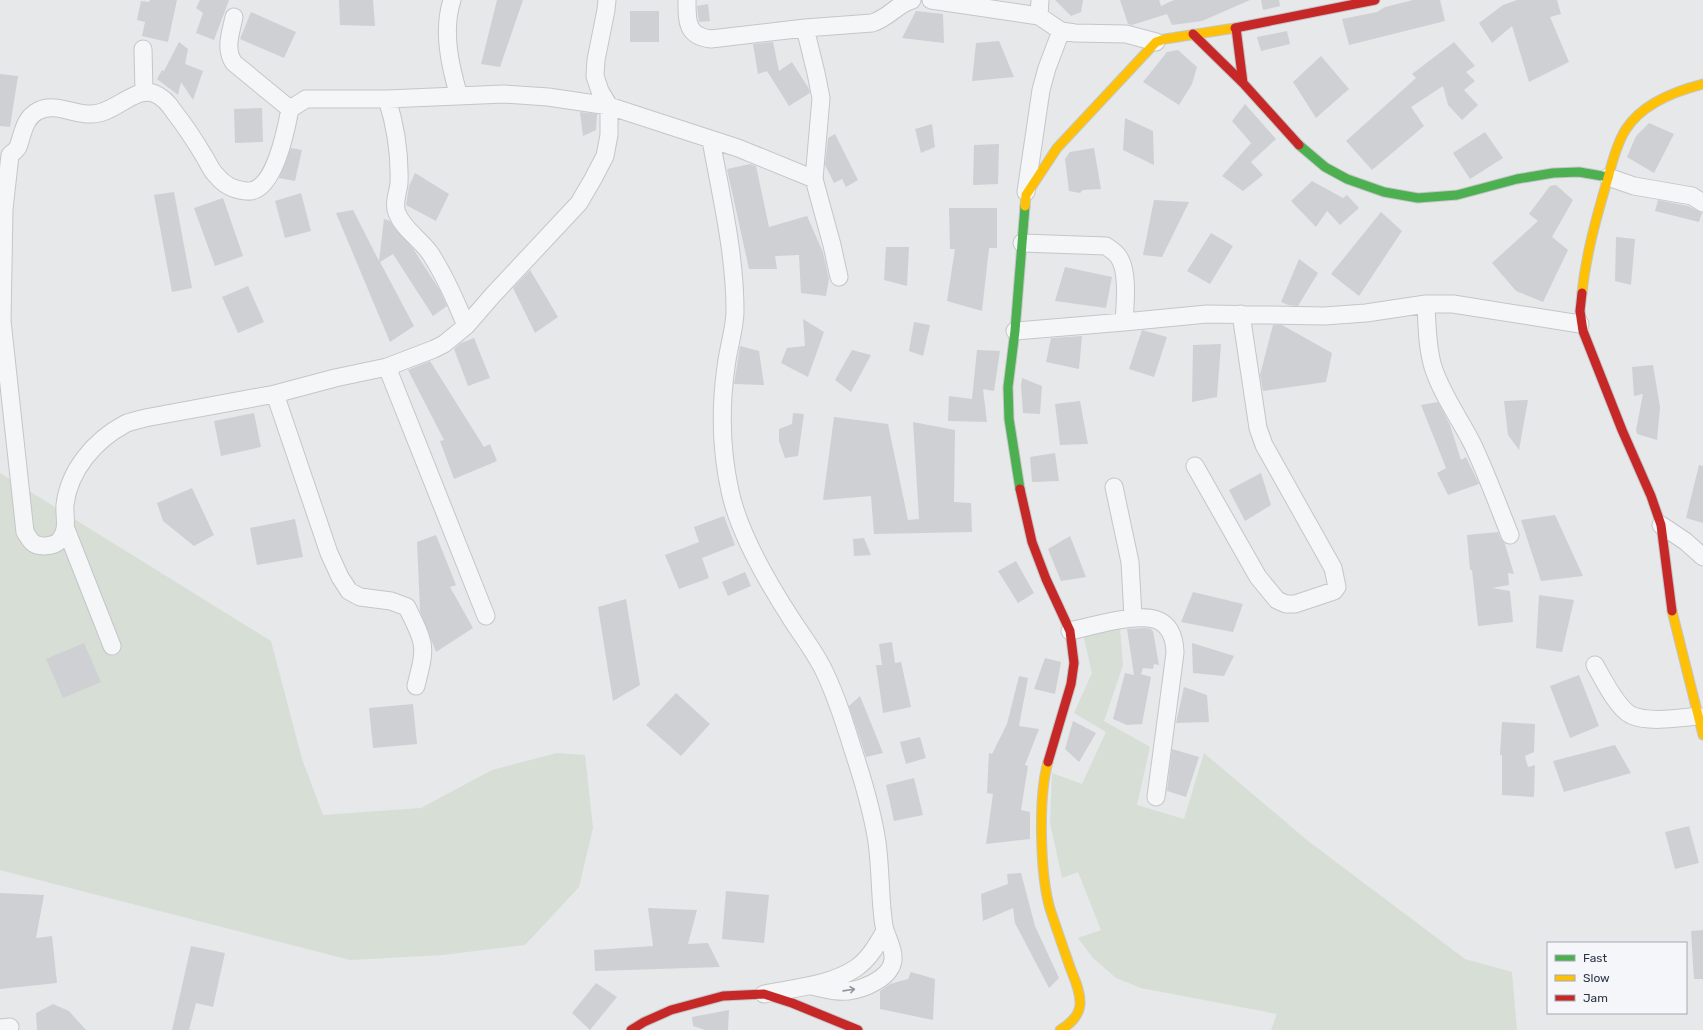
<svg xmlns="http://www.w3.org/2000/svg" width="1703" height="1030" viewBox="0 0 1703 1030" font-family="Rubik,sans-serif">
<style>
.green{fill:#d6ded6}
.building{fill:#ced0d3}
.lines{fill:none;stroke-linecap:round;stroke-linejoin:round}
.street-casing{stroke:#c4c6c8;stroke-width:19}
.fast-casing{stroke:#c4c6c8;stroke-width:11}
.slow-casing{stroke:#c4c6c8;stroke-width:11}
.jam-casing{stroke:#c4c6c8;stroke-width:11}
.street{stroke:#f5f6f7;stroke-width:17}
.fast{stroke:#4caf50;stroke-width:9}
.slow{stroke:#ffc107;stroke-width:9}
.jam{stroke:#c62828;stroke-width:9}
.oneway{stroke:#90959e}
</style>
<rect width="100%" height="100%" fill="#e6e8ea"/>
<path class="green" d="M0,473L271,641L302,759L323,815L421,808L492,770L557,753L585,755L593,828L579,887L525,945L443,955L350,960L0,870Z
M1120,628L1123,665L1104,721L1150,747L1137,805L1184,819L1204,753L1308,841L1465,959L1512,972L1517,1030H1271L1277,1014L1141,988L1116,978L1093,958L1078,938L1101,930L1078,872L1062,878L1050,823L1052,773L1082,784L1106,732L1074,713L1092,673L1083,634Z"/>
<path class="building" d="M150,0H177L168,42L142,36L145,22L137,20L141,1L149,2Z
M200,0H229L214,40L196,33L203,13L196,8Z
M339,0H373L375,26L340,25Z
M497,0H523L500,67L481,64Z
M1055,0H1083L1081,12L1071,16Z
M1120,0H1159L1161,6L1174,0H1250L1202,21L1172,25L1167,14L1132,25L1128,24Z
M1261,0H1279L1280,6L1263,10Z
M1413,0H1440L1445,21L1349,45L1342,19L1377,12L1385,7Z
M1517,0H1557L1561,14L1550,17L1569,62L1529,82L1512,26L1492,43L1479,23L1503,5Z
M708,4L710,21L699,22L697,6Z
M630,11H659V42H630Z
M916,11L943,14L944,43L902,38Z
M251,12L296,32L284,58L240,39Z
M1287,31L1290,44L1261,51L1257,37Z
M999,41L1014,77L972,81L976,43Z
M179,42L188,49L185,64L203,71L193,100L181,82L178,95L157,79L162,70L164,71Z
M773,42L779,71L792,62L809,89L810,93L789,106L767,71L758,74L753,44Z
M1454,42L1475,66L1466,72L1475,81L1464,90L1478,105L1462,120L1448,105L1443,86L1411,107L1424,126L1372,170L1346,141L1416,78L1412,74Z
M1178,50L1197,67L1192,84L1179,105L1143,82L1167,52Z
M1321,56L1349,89L1316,118L1293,82Z
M0,74L18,76L10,127L0,126Z
M1245,104L1276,139L1251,162L1263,175L1243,191L1222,176L1251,143L1232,121Z
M262,108L263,142L235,143L234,109Z
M580,112L597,114L596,130L583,136Z
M1125,118L1153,131L1154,165L1123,150Z
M1649,123L1674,134L1654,173L1627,157L1636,136Z
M932,124L935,147L921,153L915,129Z
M1485,132L1503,158L1470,179L1453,153Z
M835,134L858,180L846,187L842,179L834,183L825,165L828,138Z
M999,144L998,184L973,185L974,145Z
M291,148L302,150L295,181L279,178Z
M1094,148L1101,189L1083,190L1080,193L1069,191L1065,159L1070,152Z
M750,164L756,166L769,227L807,216L823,252L829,279L826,296L801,293L799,255L775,256L777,269H749L727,169Z
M415,173L449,194L436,221L406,205L409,186Z
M1312,181L1343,198L1347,195L1359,208L1340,225L1327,211L1316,227L1291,201Z
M1556,185L1573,200L1552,237L1568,250L1543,302L1516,291L1492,263L1538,221L1529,214L1550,186Z
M174,192L192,288L172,292L154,195Z
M301,193L311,231L285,238L275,201Z
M223,198L243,256L215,266L194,208Z
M1154,200L1189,202L1162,257L1143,255Z
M1658,200L1688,206L1702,213L1699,222L1655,211Z
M949,208H997V248H989L982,311L947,301L955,249H950Z
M353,210L379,261L384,219L390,221L396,230L412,247L439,289L447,306L433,316L393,254L380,262L414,326L390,342L336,213Z
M1381,212L1402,231L1359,296L1331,274Z
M1211,233L1233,246L1210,284L1187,271Z
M1616,237L1635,239L1631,285L1615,281Z
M886,247H909L907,286L884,280Z
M1299,259L1318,273L1298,306L1288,305L1281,302Z
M1065,267L1112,277L1106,308L1055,301Z
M530,270L558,317L535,333L513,288Z
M248,286L264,322L238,333L222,297Z
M803,319L824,332L808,377L781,363L787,348L805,346Z
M914,322L930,325L923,356L909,351Z
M1273,325H1282L1332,353L1326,382L1263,391L1260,375Z
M1142,330L1167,337L1154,377L1129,369Z
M1082,336L1079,369L1046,362L1051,338Z
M474,338L490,378L468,386L454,349L461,343Z
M1221,344L1217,397L1192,402L1193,345Z
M740,346L759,351L764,385L734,384Z
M852,350L871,355L851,392L835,380Z
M977,350L1000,351L994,391L983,389L987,422L948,421L949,396L972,399Z
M430,361L484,447L490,444L497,461L454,479L440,441L444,440L408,370Z
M1653,365L1660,407L1657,440L1637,434L1636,430L1643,394L1634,396L1632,367Z
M1022,378L1042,386L1040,414L1023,413L1021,386Z
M1528,400L1519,450L1508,435L1504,401Z
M1080,401L1088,444L1060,445L1055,404Z
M1438,402L1450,425L1461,460L1466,457L1479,484L1448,495L1437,473L1446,468L1421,405Z
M254,413L261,447L221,456L214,421Z
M793,413L804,414L798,456L785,458L779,441V429L792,424Z
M834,417L888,424L908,520L919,519L913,422L955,430L954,502L971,503L972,532L874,534L871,496L823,500Z
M1055,453L1059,481L1032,482L1030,457Z
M1699,465L1703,466V523L1686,518Z
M1261,473L1271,505L1245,521L1229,490Z
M192,488L214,535L194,546L163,521L157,503Z
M1555,515L1583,576L1541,581L1521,520Z
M724,516L735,545L702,558L709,578L679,589L665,555L699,542L694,527Z
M295,519L303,557L257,565L250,528Z
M1498,532L1501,539L1505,544L1514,574L1508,573L1509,585L1492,588L1510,591L1513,622L1478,626L1472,570H1470L1467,535Z
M436,535L456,585L450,587L473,628L436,652L420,611L417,542Z
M1070,536L1086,577L1061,581L1048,549Z
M864,538L871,555L854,556L853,539Z
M1016,561L1034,593L1018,603L998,571Z
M745,572L751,586L728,596L722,582Z
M1193,592L1243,604L1233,632L1181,622Z
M1539,595L1574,600L1562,652L1536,648Z
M626,599L640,685L613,701L598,607Z
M1145,628L1152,629L1151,630L1153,631L1159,665L1154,664L1153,669L1143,668L1141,674L1151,677L1142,724L1127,725L1113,719L1125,673L1134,675L1127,629Z
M892,642L895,663L901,662L911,707L883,713L876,665H882L879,644Z
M84,643L101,682L63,698L46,659Z
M1192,643L1234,656L1224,676L1193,673Z
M1045,658L1061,662L1055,694L1034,689Z
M1579,675L1599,726L1570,738L1550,686Z
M1019,676L1028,678L1019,726L1039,729L1025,765L1028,766L1021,810L1030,812V839L986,844L993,794L987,793L989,753L992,754L1007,724Z
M1184,687L1207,695L1209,722L1176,723Z
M676,693L710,724L681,756L646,725Z
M860,696L883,753L866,757L849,706Z
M413,704L417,744L373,748L369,708Z
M1073,721L1096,733L1079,762L1065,749Z
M1502,722L1535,724L1534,752L1525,756L1528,767L1535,765L1534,797L1502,795V755H1500Z
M920,737L926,758L906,764L900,742Z
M1615,745L1631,773L1564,792L1553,761Z
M1172,749L1199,757L1186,797L1167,791Z
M914,778L923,815L894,821L886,785Z
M1689,826L1699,863L1675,869L1665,832Z
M1021,873L1035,926L1059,978L1049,988L1015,923L1013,908L983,921L981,894L1008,884L1007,874Z
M726,891L769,895L764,943L722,939Z
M0,893L44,895L36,938L52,936L57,983L0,989Z
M648,908L697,910L688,944L708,943L720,967L595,971L594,950L653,946Z
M1703,930V979H1694L1691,931Z
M191,946L225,953L213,1007L196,1003L189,1030H172Z
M911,972L935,979L933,1020L880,1009V991L890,984L908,979Z
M596,983L617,997L590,1030L572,1013Z
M53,1004L69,1011L86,1030H37L36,1013Z
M729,1010L728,1030H705L693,1026L692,1017Z"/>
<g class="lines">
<g class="street-casing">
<path id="street" d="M452,0C442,31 450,66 459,96
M607,0L606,10L596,60L595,76L600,91L609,106V135L605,156L593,179L579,203L492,296L466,326L444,344L434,349L387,367L335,378L275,394L145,418C139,420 131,421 125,424C95,440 69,470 65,505C64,517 69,529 60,540C54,547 38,548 32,542C29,539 27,535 25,532L2,321L4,209L10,155C12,153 17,150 18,147C23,134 24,118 38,111C55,102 74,115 92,114C113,114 135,87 153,93C162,96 170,105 175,113C186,127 195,141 204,156C208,162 211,171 217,176C224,185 235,190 246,191C274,194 286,130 290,109L306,99H387L504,94L548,97L609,106L738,148L814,179L821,98L816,73L805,28
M687,0C687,21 686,36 711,39L805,28L872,23C889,18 897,4 912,0
M931,0L1039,16L1061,31L1075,33L1126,34L1156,42
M1039,16L1040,0
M234,17C231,32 224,49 234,63L290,109
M143,49L144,92
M387,99C396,127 400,154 399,183C398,193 393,204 397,213C403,229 420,239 430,253C445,276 456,301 466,326
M711,140C721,196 735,253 735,311C735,328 728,349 726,367C720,409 721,450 730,491C739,534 768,583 792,620C803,637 817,655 825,673C837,698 845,724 853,750C863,780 872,810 877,842C880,864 880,887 882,909C883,917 883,926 886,933C889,942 894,950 893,960C891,978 864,989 848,991C836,993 822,988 811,986
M1608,177L1634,186L1692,196L1703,203
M814,179L832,245L839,277
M1026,192L1041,90L1047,68L1061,31
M1022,243L1106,246C1110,249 1115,252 1118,256C1129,270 1125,305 1124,322L1207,314L1324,316L1366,313L1426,304H1453L1580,324
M1426,304C1427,324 1427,347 1433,367C1442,395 1460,419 1473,445C1487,475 1498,505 1510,535
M1015,331L1124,322
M387,367L486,616
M275,394L329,553L340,577L349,591L360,597L391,601L407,607C412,618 418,628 421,639C426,653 419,672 416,686
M1195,466L1258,577L1277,600L1286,604H1295L1334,591L1337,587L1333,568L1264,445L1258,428L1241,314
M1114,487L1130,562L1133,617
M1661,525L1685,541L1703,557
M66,529L112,646
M1070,631C1084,628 1098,624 1113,621C1144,615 1174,612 1175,653L1156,797
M1595,665C1603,679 1617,708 1631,715C1648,723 1679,718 1698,716
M764,994C794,988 831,985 856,968C869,959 877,945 885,931
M0,1028L10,1027"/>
</g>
<g class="fast-casing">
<path id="fast" d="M1299,145L1325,167L1347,179L1384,192L1418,198L1457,195L1517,179L1553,173L1579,172L1608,177
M1020,489L1009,419L1008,387L1015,331L1025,206"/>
</g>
<g class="slow-casing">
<path id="slow" d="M1025,206L1026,195L1057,148L1156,42L1165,39L1235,28
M1582,293C1586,254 1597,215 1608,178C1612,162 1617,143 1626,129C1642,104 1675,91 1703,84
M1672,611L1703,735
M1048,762C1038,797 1040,874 1050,909C1057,930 1064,950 1071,970C1075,980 1081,993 1080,1005C1079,1016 1069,1025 1060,1030"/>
</g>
<g class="jam-casing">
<path id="jam" d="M1235,28L1375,0
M1236,28L1243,83
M1193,34L1243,83L1299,145
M1582,293L1580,311L1583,331L1622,430L1651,496L1661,525L1672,611
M1020,489L1032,542L1046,579L1070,631L1074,663L1071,684L1048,762
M631,1030L644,1022L671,1010L723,996L764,994L792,1003L858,1030"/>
</g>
<use href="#street" class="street"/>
<use href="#fast" class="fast"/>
<use href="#slow" class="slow"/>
<use href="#jam" class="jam"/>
</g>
<defs><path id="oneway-shaft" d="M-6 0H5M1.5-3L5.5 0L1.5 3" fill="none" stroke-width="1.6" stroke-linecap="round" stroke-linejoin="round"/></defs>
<use class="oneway" href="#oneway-shaft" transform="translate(849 990) rotate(-8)"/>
<rect x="1547" y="942" width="140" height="72" fill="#f4f6f9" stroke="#a4a8b1"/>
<rect x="1555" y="955" width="20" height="6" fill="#4caf50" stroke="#a4a8b1"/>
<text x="1583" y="962" font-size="12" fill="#2b3445">Fast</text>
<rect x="1555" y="975" width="20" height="6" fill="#ffc107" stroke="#a4a8b1"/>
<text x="1583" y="982" font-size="12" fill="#2b3445">Slow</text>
<rect x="1555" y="995" width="20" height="6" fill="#c62828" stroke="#a4a8b1"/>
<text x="1583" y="1002" font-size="12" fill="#2b3445">Jam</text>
</svg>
